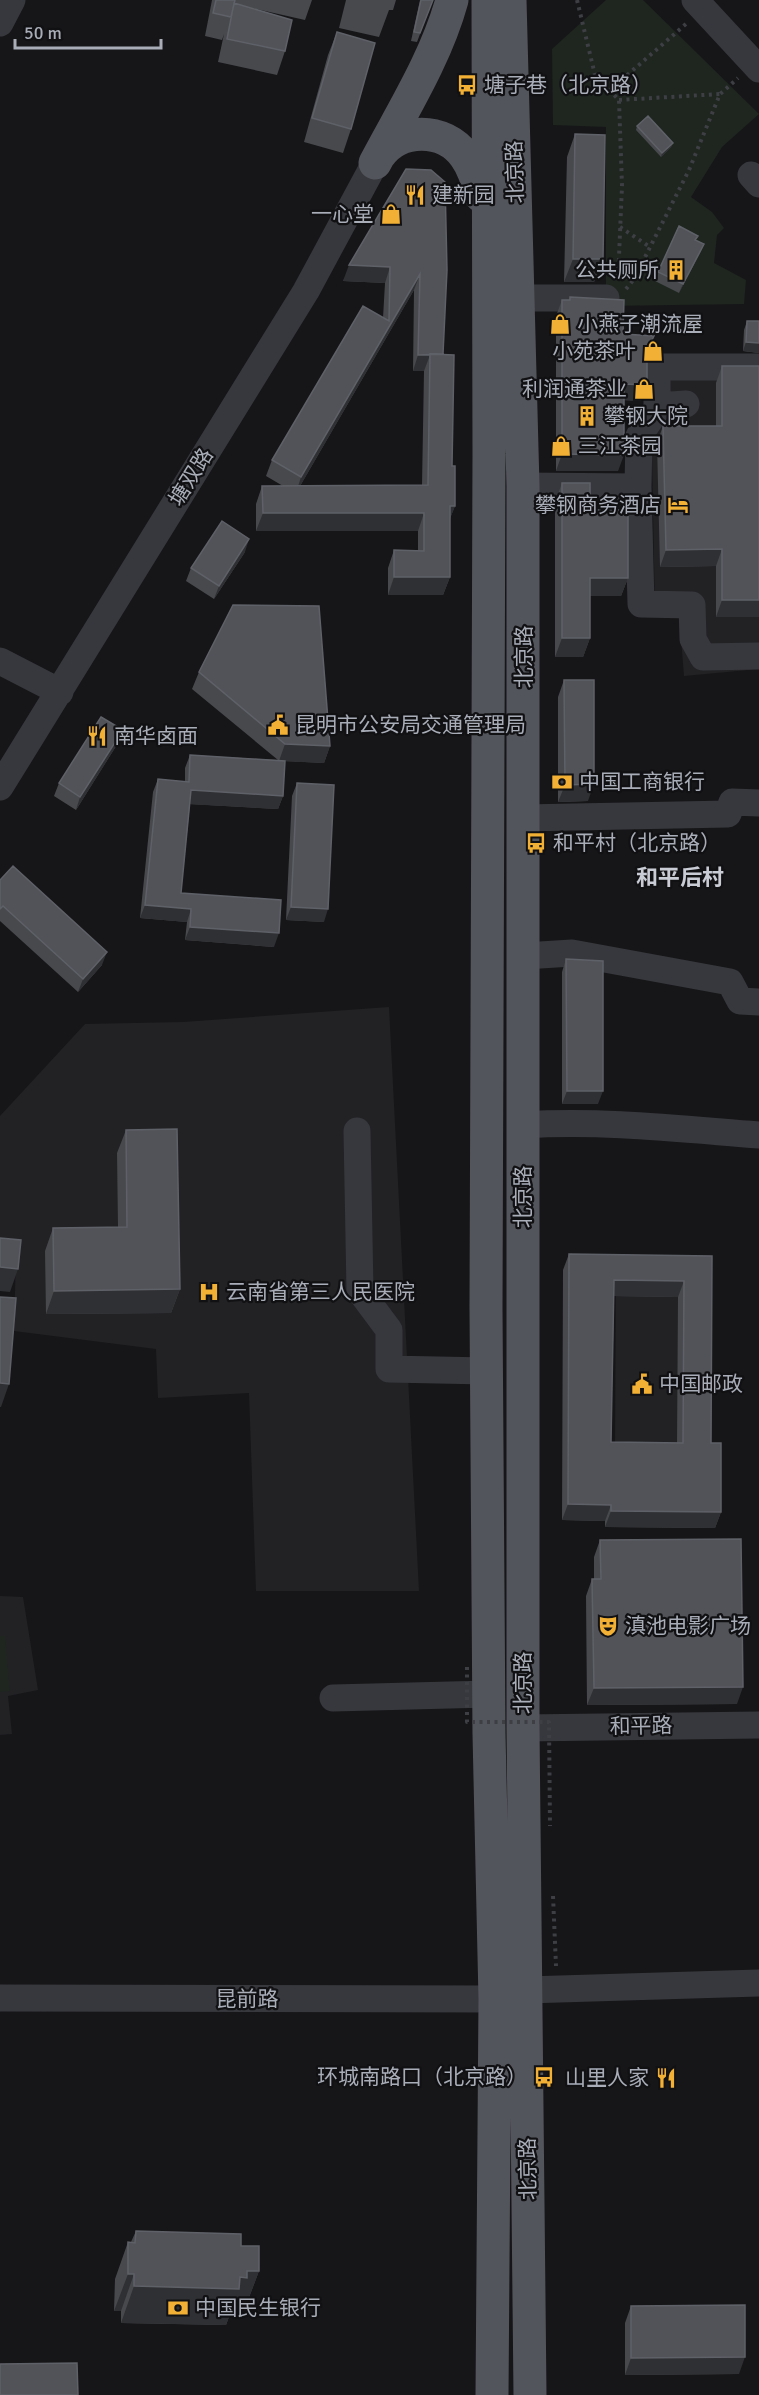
<svg xmlns="http://www.w3.org/2000/svg" width="759" height="2395" viewBox="0 0 759 2395" font-family="Signika,'Noto Sans SC',sans-serif">
<style>
.built{fill:#222225}
.green{fill:#1e261f}
.lines{fill:none;stroke-linecap:round;stroke-linejoin:round}
.path{stroke:#3d3f44;stroke-width:4;stroke-dasharray:3 4.5;stroke-linecap:butt}
.minor{stroke:#37383d;stroke-width:27}
.major{stroke:#53555c;stroke-width:33}
.path-bridge{stroke:#3d3f44;stroke-width:4;stroke-dasharray:3 4.5;stroke-linecap:butt}
.wall{fill:#47494d;fill-rule:evenodd}
.shaded-wall{fill:#2f3033}
.building{fill:#525359;stroke:#5f6168;stroke-width:1.5;fill-rule:evenodd}
.labels{text-anchor:middle;stroke-width:4.5;stroke-linejoin:round;paint-order:stroke}
.poi-label{font-size:21px;fill:#a8adb8;stroke:#111113;text-anchor:start}
.street-label{font-size:21px;fill:#a8adb8;stroke:#111113}
.neighbourhood-label{font-size:22px;font-weight:bold;fill:#c9ccd4;stroke:#111113}
</style>
<rect width="100%" height="100%" fill="#161618"/>
<path class="built" d="M759,356V669L684,676L679,614L655,613L650,357Z
M389,1007L419,1591H256L249,1393L158,1398L156,1349L14,1331L16,1253L0,1252V1116L85,1024L183,1022Z
M616,1263L711,1264L710,1446L615,1445Z
M0,1596L23,1597L38,1690L8,1696L12,1734L0,1735Z"/>
<path class="green" d="M606,0H643L759,114L722,147L691,197L712,212L724,228L717,235L714,263L746,280L744,304L606,306V127L553,125L552,49Z
M0,1636H5L10,1691L0,1692Z"/>
<g class="lines">
<path class="path" d="M577,0L595,75L619,100L622,186L618,280
M610,90L686,24
M619,100L720,94
M620,227L650,247
M626,289L634,279L689,170L720,94L738,78
M545,382H556
M553,1896L556,1966"/>
<path class="minor" d="M695,0L759,69
M0,23L12,0
M751,175L759,184
M518,298H606
M759,367H657V406L654,414L639,436L638,487L641,604L692,605L693,639L703,657L759,656
M657,406L686,404
M523,486L638,487
M0,661L60,692
M0,787L306,291L375,163
M523,818L728,814L732,802L759,803
M524,956L572,953L730,982L740,1001L759,1002
M524,1125C602,1120 681,1129 759,1135
M357,1131L360,1291L389,1330V1369L487,1371
M333,1698L489,1694
M523,1728L759,1725
M526,1990L759,1983
M0,1998L495,1999"/>
<path class="major" d="M488,0L489,454L486,1308L489,1734L495,1999L492,2395
M510,0L523,486V1728L530,2395
M379,156C399,127 444,127 465,156C473,167 478,183 481,196
M375,163C403,110 436,58 452,0"/>
<path class="path-bridge" d="M467,1667V1722H549L550,1826"/>
</g>
<path class="wall" d="M212,0H312L305,20L247,7L285,51L277,75L218,62L224,34L222,40L205,36Z
M346,0H396L393,10H389L379,37L339,28Z
M420,0H433L417,42L411,41Z
M337,32L351,129L343,153L304,142L328,55Z
M637,126L673,143L671,147L661,157L636,130Z
M575,134L603,259L594,282H564L567,157Z
M406,169L443,354L455,506L450,518V577L443,595H388V568L394,550L418,551V531H256V504L262,486H283L266,476L272,460L383,318L385,283L343,281ZM414,290L413,371H424L422,485L300,486Z
M698,236L696,240L704,244L700,253L679,293L655,281L658,272Z
M570,297L623,334L647,354V385L641,401L624,400L618,471H556V316L562,300H569Z
M747,321H759V353L743,351L744,330Z
M722,366L759,617H716V566L660,567L657,443L663,426H716V383Z
M562,483L590,510L628,578L621,596H590V638L583,657H555V502Z
M245,552L214,599L186,581L191,568Z
M199,672L330,746L324,763L285,761L283,796L278,809L190,804L181,893L274,947L185,940L187,922L140,918L153,792L158,779L185,782V768L190,755L278,760L192,689Z
M564,680L588,801L558,802V697Z
M123,730L118,743L76,810L54,796L59,783Z
M297,783L324,922L286,920L292,796Z
M0,880L102,965L78,992L0,921Z
M566,959L598,1104H562V972Z
M126,1130L180,1289L171,1313L46,1314L45,1251L53,1228L118,1227L117,1153Z
M569,1254L712,1256L711,1443L721,1512L715,1528L605,1527V1521L562,1520L563,1270ZM614,1296L678,1297L677,1443L611,1442Z
M600,1540L737,1704L587,1705L586,1596L592,1579H594V1557Z
M136,2231L241,2246L259,2271L245,2308H236L233,2314H230L226,2325L121,2323V2311H114L115,2279L128,2242H131Z
M631,2306L739,2374L625,2375V2323Z"/>
<path class="shaded-wall" d="M673,143L671,147L661,157L662,153Z
M704,244L700,253L679,293L683,284Z
M573,259H603L594,282H564Z
M349,265L390,267L385,283L343,281Z
M420,274L414,290L296,493L301,477Z
M746,342L759,343V353L743,351Z
M418,355H430L424,371H413Z
M624,384L647,385L641,401L618,400Z
M562,454L624,455L618,471H556Z
M450,506H455L448,524Z
M263,513H424L418,531H256Z
M249,539L245,552L214,599L219,586Z
M722,549L716,566L660,567L666,550Z
M394,577H450L443,595H388Z
M590,578H628L621,596H583Z
M722,600H759V617H716Z
M562,638H590L583,657H555Z
M123,730L118,743L76,810L80,797Z
M285,744L330,746L324,763L279,761Z
M594,784L588,801L558,802L565,785Z
M191,790L283,796L278,809L186,804Z
M145,905L191,909L187,922L140,918Z
M291,907L328,909L324,922L286,920Z
M190,927L279,933L274,947L185,940Z
M107,952L102,965L78,992L83,979Z
M567,1091H603L598,1104H562Z
M0,1267L18,1269L10,1292L0,1291Z
M614,1280L684,1281L678,1297L608,1296Z
M180,1289L171,1313L46,1314L54,1291Z
M0,1383L9,1384L1,1407H0Z
M568,1504L611,1505L605,1521L562,1520Z
M611,1511L721,1512L715,1528L605,1527Z
M743,1687L737,1704L587,1705L594,1688Z
M247,2271H259L245,2308H236L233,2314H230L226,2325L121,2323L134,2286L240,2277Z
M128,2274H134L121,2311H114Z
M745,2357L739,2374L625,2375L631,2358Z"/>
<path class="building" d="M216,0H235L231,17L213,13Z
M421,0H433L420,33L414,32Z
M234,3L292,20L285,51L227,39Z
M337,32L375,43L351,129L312,118Z
M648,116L673,143L662,153L637,126Z
M575,134L605,135L603,259H573Z
M406,169L431,170L445,182L447,270L443,354L418,355L420,274L301,477L272,460L363,306L389,321L390,267L349,265Z
M679,226L698,236L695,240L704,244L683,284L658,272Z
M570,297L624,300L623,334L654,336L647,350V385L624,384V455L562,454V300H570Z
M747,321H759V343L746,342Z
M430,354L454,355L452,466H455V506H450V577H394V550L424,551V513H263L262,486L428,485Z
M722,366H759V600H722V549L666,550L663,426H722Z
M562,483H590V510H628V578H590V638H562Z
M222,521L249,539L219,586L191,568Z
M233,605L319,606L330,746L285,744L199,672Z
M564,680H594V784L565,785Z
M101,717L123,730L80,797L59,783Z
M190,755L285,761L283,796L191,790L181,893L281,900L279,933L190,927L191,909L145,905L158,779L189,782Z
M297,783L334,785L328,909L291,907Z
M13,866L107,952L83,979L3,906L0,909V880Z
M566,959L603,961V1091H567Z
M177,1129L180,1289L54,1291L53,1228L127,1227L126,1130Z
M0,1238L21,1240L18,1269L0,1267Z
M569,1254L712,1256L711,1443H721V1512L611,1511V1505L568,1504ZM614,1280L684,1281L683,1443L611,1442Z
M0,1297L16,1298L9,1384L0,1383Z
M741,1539L743,1687L594,1688L592,1579H601L600,1540Z
M136,2231L241,2234V2246H259V2271H247V2278L240,2277L239,2289L134,2286V2274H128V2242L135,2243Z
M745,2305V2357L631,2358V2306Z
M77,2363L78,2395H0V2364Z"/>
<defs>
<g id="bus-bare" transform="scale(1.62)"><path d="M-5-6H5V4H4V6H2V4H-2V6H-4V4H-5ZM-3.5-4V0h7V-4ZM-3.5 1.2v1.5H-2V1.2ZM2 1.2v1.5H3.5V1.2Z" fill="#f2b134" stroke="#111113" stroke-width="2.5" paint-order="stroke"/></g>
<g id="restaurant-bare" transform="scale(1.62)"><path d="M-5-6h1v4h1v-4h1v4h1v-4h1v5L-1.5 .5V6h-2V.5L-5-1ZM5-6V6H3V1.5H1.5Q1.5-4 5-6Z" fill="#f2b134" stroke="#111113" stroke-width="2.5" paint-order="stroke"/></g>
<g id="shop-bare" transform="scale(1.62)"><path d="M-5-2.5h2.3a2.7 3.5 0 0 1 5.4 0H5L5.5 6h-11ZM-1.5-2.5h3a1.5 2.3 0 0 0-3 0Z" fill="#f2b134" stroke="#111113" stroke-width="2.5" paint-order="stroke"/></g>
<g id="building-bare" transform="scale(1.62)"><path d="M-4-6H4V6H1V3H-1V6H-4ZM-2.5-4.3h1.7v1.8h-1.7ZM.8-4.3h1.7v1.8H.8ZM-2.5-1h1.7V.8h-1.7ZM.8-1h1.7V.8H.8Z" fill="#f2b134" stroke="#111113" stroke-width="2.5" paint-order="stroke"/></g>
<g id="hotel-bare" transform="scale(1.62)"><path d="M-6-4.5h1.5V1H6V5H4.5V3h-9V5H-6ZM-4 0a1.8 1.8 0 1 1 3.6 0ZM.5 0V-2.5h3Q6-2.5 6 0Z" fill="#f2b134" stroke="#111113" stroke-width="2.5" paint-order="stroke"/></g>
<g id="civic-bare" transform="scale(1.62)"><path d="M-.6-6.5H3V-4.5H.6V-3L4-1V1h2V6H-6V1h2V-1L-.6-3ZM-1.2 2.5V6h2.4V2.5Z" fill="#f2b134" stroke="#111113" stroke-width="2.5" paint-order="stroke"/></g>
<g id="bank-bare" transform="scale(1.62)"><path d="M-6-4H6V4H-6ZM0-2.3a2.3 2.3 0 1 0 0 4.6a2.3 2.3 0 1 0 0-4.6Z" fill="#f2b134" stroke="#111113" stroke-width="2.5" paint-order="stroke"/></g>
<g id="hospital-bare" transform="scale(1.62)"><path d="M-5-5h3v3.5h4V-5h3V5h-3V1.5h-4V5h-3Z" fill="#f2b134" stroke="#111113" stroke-width="2.5" paint-order="stroke"/></g>
<g id="theatre-bare" transform="scale(1.62)"><path d="M-5-5.5Q0-4 5-5.5V0Q5 5 0 6Q-5 5-5 0ZM-3.3-2.5H-1v1.5H-3.3ZM1-2.5H3.3v1.5H1ZM-2.8 1Q0 5.5 2.8 1Z" fill="#f2b134" stroke="#111113" stroke-width="2.5" paint-order="stroke"/></g>
</defs>
<g fill-rule="evenodd">
<use href="#bus-bare" x="467" y="85"/>
<use href="#restaurant-bare" x="415" y="195"/>
<use href="#shop-bare" x="391" y="214"/>
<use href="#building-bare" x="676" y="270"/>
<use href="#shop-bare" x="560" y="324"/>
<use href="#shop-bare" x="653" y="351"/>
<use href="#shop-bare" x="644" y="389"/>
<use href="#building-bare" x="587" y="416"/>
<use href="#shop-bare" x="561" y="446"/>
<use href="#hotel-bare" x="678" y="505"/>
<use href="#civic-bare" x="278" y="725"/>
<use href="#restaurant-bare" x="97" y="736"/>
<use href="#bank-bare" x="562" y="782"/>
<use href="#bus-bare" x="536" y="843"/>
<use href="#hospital-bare" x="209" y="1292"/>
<use href="#civic-bare" x="642" y="1384"/>
<use href="#theatre-bare" x="608" y="1626"/>
<use href="#bus-bare" x="544" y="2077"/>
<use href="#restaurant-bare" x="666" y="2078"/>
<use href="#bank-bare" x="178" y="2308"/>
</g>
<g class="labels">
<g class="poi-label">
<text x="484" y="92">塘子巷（北京路）</text>
<text x="432" y="202">建新园</text>
<text x="374" y="221" text-anchor="end">一心堂</text>
<text x="659" y="277" text-anchor="end">公共厕所</text>
<text x="577" y="331">小燕子潮流屋</text>
<text x="636" y="358" text-anchor="end">小苑茶叶</text>
<text x="627" y="396" text-anchor="end">利润通茶业</text>
<text x="604" y="423">攀钢大院</text>
<text x="578" y="453">三江茶园</text>
<text x="661" y="512" text-anchor="end">攀钢商务酒店</text>
<text x="295" y="732">昆明市公安局交通管理局</text>
<text x="114" y="743">南华卤面</text>
<text x="579" y="789">中国工商银行</text>
<text x="553" y="850">和平村（北京路）</text>
<text x="226" y="1299">云南省第三人民医院</text>
<text x="659" y="1391">中国邮政</text>
<text x="625" y="1633">滇池电影广场</text>
<text x="527" y="2084" text-anchor="end">环城南路口（北京路）</text>
<text x="649" y="2085" text-anchor="end">山里人家</text>
<text x="195" y="2315">中国民生银行</text>
</g>
<g class="street-label">
<text transform="translate(515 172) rotate(-92)" y="7">北京路</text>
<text transform="translate(191 477) rotate(-58)" y="7">塘双路</text>
<text transform="translate(524 657) rotate(-90)" y="7">北京路</text>
<text transform="translate(523 1197) rotate(-90)" y="7">北京路</text>
<text transform="translate(523 1683) rotate(-90)" y="7">北京路</text>
<text transform="translate(641 1726) rotate(-1)" y="7">和平路</text>
<text x="247" y="2006">昆前路</text>
<text transform="translate(528 2169) rotate(-91)" y="7">北京路</text>
</g>
<g class="neighbourhood-label">
<text x="680" y="885">和平后村</text>
</g>
</g>
<path d="M15 39v9h146v-9" fill="none" stroke="#a8adb8" stroke-width="3"/>
<text x="24" y="39" font-size="18" fill="#a8adb8" stroke="#111113" stroke-width="4.5" paint-order="stroke">50 m</text>
</svg>
